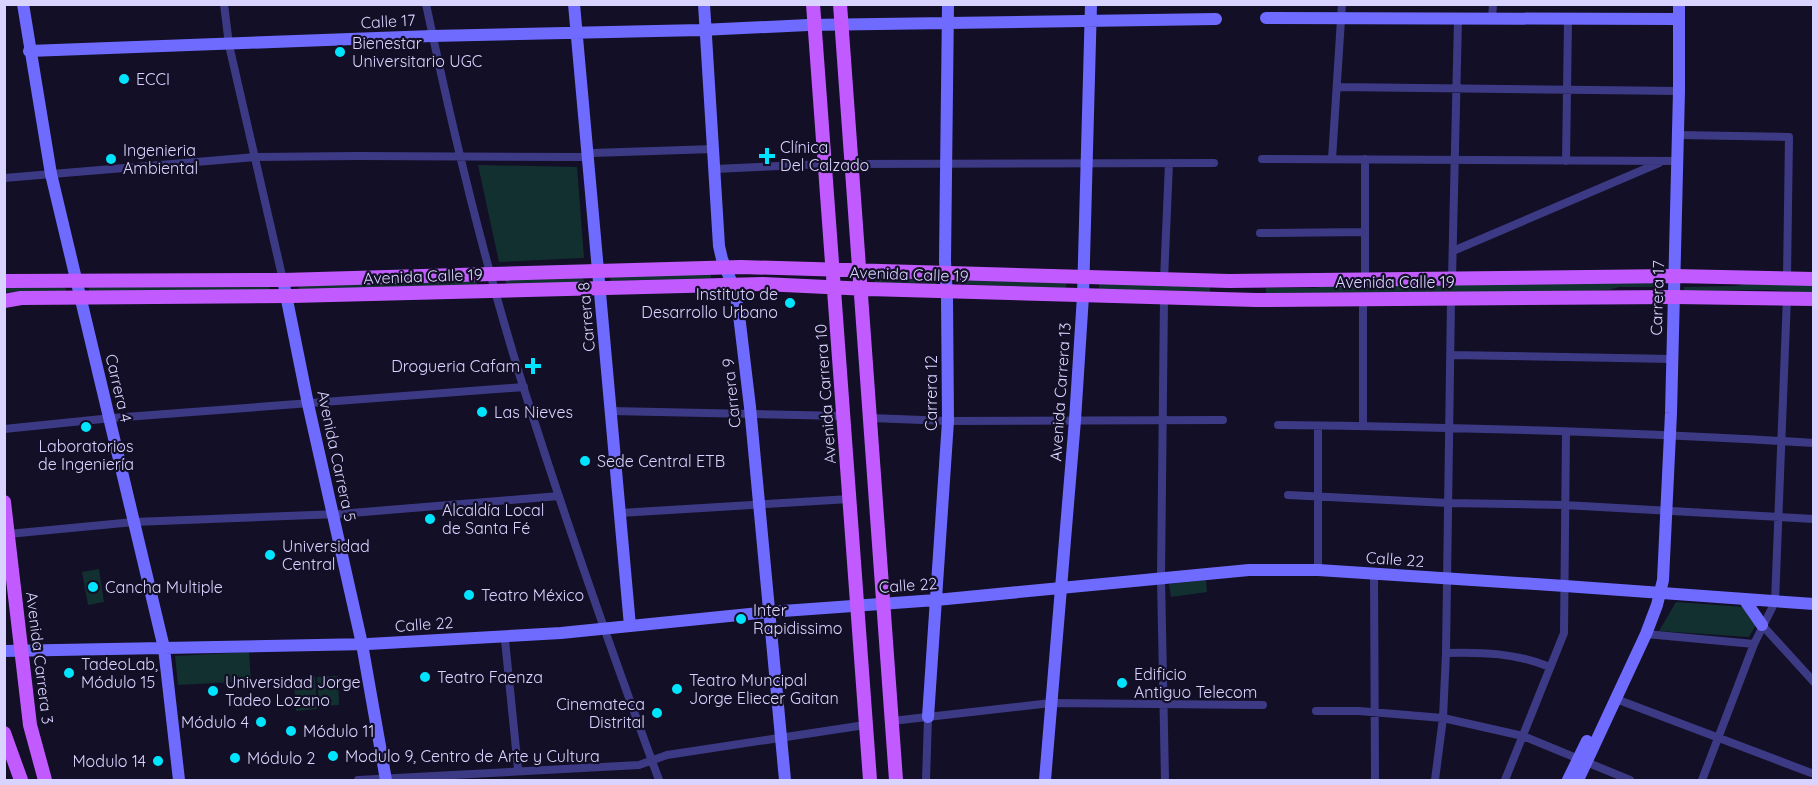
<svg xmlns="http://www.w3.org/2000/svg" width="1818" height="785" viewBox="0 0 1818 785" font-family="Quicksand,sans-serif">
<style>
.green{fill:#12302f}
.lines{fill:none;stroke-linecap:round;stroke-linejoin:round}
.street{stroke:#3d3a85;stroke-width:8}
.secondary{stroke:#6f6bff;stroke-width:12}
.primary{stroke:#c25bff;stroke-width:14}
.poi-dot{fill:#00e5ff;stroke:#130f26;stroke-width:2}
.labels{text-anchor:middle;stroke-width:4.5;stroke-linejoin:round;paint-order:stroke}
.street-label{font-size:16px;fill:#d9d4ff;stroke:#130f26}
.poi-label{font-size:16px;fill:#d9d4ff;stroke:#130f26;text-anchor:start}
</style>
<rect width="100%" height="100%" fill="#130f26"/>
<path class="green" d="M478,165L577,167L584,258L499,262Z
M711,272V278L611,281L610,275Z
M583,276L584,283L506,286V279Z
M875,278L936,280V284L875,283Z
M477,279V286L299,292V285Z
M959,280L1067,281L1066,288L958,284Z
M1664,281V287H1619L1609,290L1556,292L1266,293V288H1314L1338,284Z
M1754,282L1813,284V293L1768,290L1684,291V287L1736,286Z
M1099,283L1210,286V292L1099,290Z
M65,285L66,291L5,292L4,286Z
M89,286H269V293H89Z
M99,569L104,602L88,605L82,572Z
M1206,580L1207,592L1171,597L1169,584Z
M1676,602L1745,607L1756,625L1749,637L1659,631Z
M249,652L251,681L178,685L175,656Z
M338,676L339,705L319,706L317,677Z
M315,677L317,709L296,711L294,678Z"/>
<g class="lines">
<path class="street" d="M224,4L229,45L283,280
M426,4C453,133 484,261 523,386C565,519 611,650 659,780
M1492,19L1493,4
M1337,87L1679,91
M1678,135L1789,137L1787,277
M1262,159L1677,161
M1332,159L1342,4
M1365,159V280
M1566,161L1568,19
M852,164L1214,163
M715,169L825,164
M4,178L256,157L357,156L582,157L592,153L714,149
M1260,233L1365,232
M1453,251L1659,163
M1452,279L1458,19
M1164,280L1169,163
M1164,298L1161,578L1165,780
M1450,355L1672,359
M611,411L844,416
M871,418L948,421L1223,420
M1278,425C1456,427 1635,432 1814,443
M1318,426V570
M1363,426V299
M4,429L112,418L524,387
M1288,495L1448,503L1564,505L1814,519
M620,513L850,499
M8,534L134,522L339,514L559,496
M1374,574L1375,780
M1762,625L1814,682
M1646,634L1754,644
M505,640L518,769
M1446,653C1482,652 1516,653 1550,667
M1616,699L1814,774
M1316,711H1359L1443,718L1523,736L1630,780
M892,721L1051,703L1263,705
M358,780L639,765L667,755L865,725
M926,780L928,717
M1435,780L1443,718L1446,653L1451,299
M1505,780L1564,633L1566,432
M1702,780L1754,644L1775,602L1787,297"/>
<path class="secondary" d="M23,4L51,174L164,648L179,780
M574,4L630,626
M704,4L719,246L722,259L735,291L739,315L750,407L785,780
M1266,18L1679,19
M29,51L432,36L701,30L808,25L1216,19
M283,280L308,404L362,644L386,780
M1744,599L1762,625
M4,651L368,644L561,633L769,612L936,600L1249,570H1318L1565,586L1814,604
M928,717L948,421L947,298L945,261L948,4
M1045,780L1075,420L1083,296L1091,4
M1568,780L1587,741
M1578,780L1646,634L1657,605L1663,580L1671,413L1679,91V4"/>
<path class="primary" d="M813,4L870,780
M840,4L896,780
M4,281L283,280L741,267L1229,281L1674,276L1814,279
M4,301L21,298L292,296L763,284L868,289L1256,300L1674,297L1814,299
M4,502L30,725L45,780
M4,733L21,780"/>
</g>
<g class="poi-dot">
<circle cx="340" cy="52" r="6"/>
<circle cx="124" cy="79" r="6"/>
<path d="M764 147h6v6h6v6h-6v6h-6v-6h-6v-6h6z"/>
<circle cx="111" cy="159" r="6"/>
<circle cx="790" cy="303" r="6"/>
<path d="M530 357h6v6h6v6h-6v6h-6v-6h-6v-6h6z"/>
<circle cx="482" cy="412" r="6"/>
<circle cx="86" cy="427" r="6"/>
<circle cx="585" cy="461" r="6"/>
<circle cx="430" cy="519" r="6"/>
<circle cx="270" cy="555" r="6"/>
<circle cx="93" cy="587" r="6"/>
<circle cx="469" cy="595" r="6"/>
<circle cx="741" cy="619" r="6"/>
<circle cx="69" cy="673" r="6"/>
<circle cx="425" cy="677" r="6"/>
<circle cx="1122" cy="683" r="6"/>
<circle cx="677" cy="689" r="6"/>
<circle cx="213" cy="691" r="6"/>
<circle cx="657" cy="713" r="6"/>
<circle cx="261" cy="722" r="6"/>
<circle cx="291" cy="731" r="6"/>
<circle cx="333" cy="756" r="6"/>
<circle cx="235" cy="758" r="6"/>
<circle cx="158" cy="761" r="6"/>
</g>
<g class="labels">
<g class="street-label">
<text transform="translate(388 21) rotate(-3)" y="6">Calle 17</text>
<text transform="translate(909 274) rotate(2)" y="6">Avenida Calle 19</text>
<text transform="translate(423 276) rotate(-2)" y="6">Avenida Calle 19</text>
<text x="1395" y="288">Avenida Calle 19</text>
<text transform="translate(1657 298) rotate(-88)" y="6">Carrera 17</text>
<text transform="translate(586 317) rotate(-95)" y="6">Carrera 8</text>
<text transform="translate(119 388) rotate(77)" y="6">Carrera 4</text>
<text transform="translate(1060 392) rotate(-86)" y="6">Avenida Carrera 13</text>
<text transform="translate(731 393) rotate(-96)" y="6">Carrera 9</text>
<text transform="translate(931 393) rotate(-90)" y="6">Carrera 12</text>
<text transform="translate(825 394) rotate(-94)" y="6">Avenida Carrera 10</text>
<text transform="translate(337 456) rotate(78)" y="6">Avenida Carrera 5</text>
<text transform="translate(1395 559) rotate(4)" y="6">Calle 22</text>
<text transform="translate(908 585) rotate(-4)" y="6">Calle 22</text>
<text transform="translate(424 624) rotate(-4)" y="6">Calle 22</text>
<text transform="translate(40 658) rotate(83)" y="6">Avenida Carrera 3</text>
</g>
<g class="poi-label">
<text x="352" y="49">Bienestar<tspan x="352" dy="18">Universitario UGC</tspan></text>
<text x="136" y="85">ECCI</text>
<text x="780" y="153">Clínica<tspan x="780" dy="18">Del Calzado</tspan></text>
<text x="123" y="156">Ingenieria<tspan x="123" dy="18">Ambiental</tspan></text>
<text x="778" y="300" text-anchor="end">Instituto de<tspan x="778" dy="18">Desarrollo Urbano</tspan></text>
<text x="520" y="372" text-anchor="end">Drogueria Cafam</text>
<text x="494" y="418">Las Nieves</text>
<text x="86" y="452" text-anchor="middle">Laboratorios<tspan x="86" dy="18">de Ingeniería</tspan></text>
<text x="597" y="467">Sede Central ETB</text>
<text x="442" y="516">Alcaldía Local<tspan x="442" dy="18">de Santa Fé</tspan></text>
<text x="282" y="552">Universidad<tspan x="282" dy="18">Central</tspan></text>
<text x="105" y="593">Cancha Multiple</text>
<text x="481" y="601">Teatro México</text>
<text x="753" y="616">Inter<tspan x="753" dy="18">Rapidissimo</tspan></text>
<text x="81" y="670">TadeoLab,<tspan x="81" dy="18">Módulo 15</tspan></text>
<text x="1134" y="680">Edificio<tspan x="1134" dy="18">Antiguo Telecom</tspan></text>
<text x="437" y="683">Teatro Faenza</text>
<text x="689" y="686">Teatro Muncipal<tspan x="689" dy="18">Jorge Eliecer Gaitan</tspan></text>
<text x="225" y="688">Universidad Jorge<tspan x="225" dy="18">Tadeo Lozano</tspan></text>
<text x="645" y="710" text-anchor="end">Cinemateca<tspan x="645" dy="18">Distrital</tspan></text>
<text x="249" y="728" text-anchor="end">Módulo 4</text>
<text x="303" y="737">Módulo 11</text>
<text x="345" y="762">Modulo 9, Centro de Arte y Cultura</text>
<text x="247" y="764">Módulo 2</text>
<text x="146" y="767" text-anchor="end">Modulo 14</text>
</g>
</g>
<rect width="1818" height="785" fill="none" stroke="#d9d4ff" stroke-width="12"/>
</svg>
